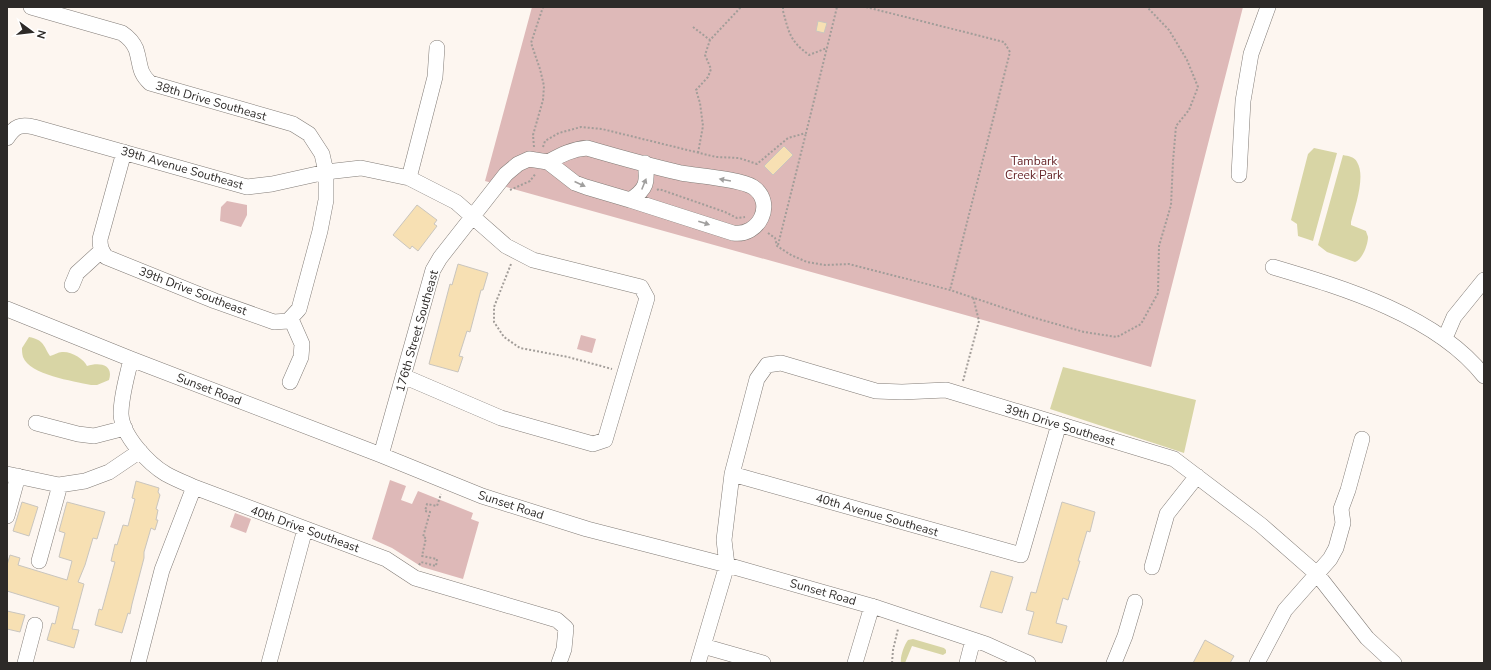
<svg xmlns="http://www.w3.org/2000/svg" width="1491" height="670" viewBox="0 0 1491 670" font-family="'Nunito Sans',sans-serif">
<style>
.green{fill:#deb9b8}
.water{fill:#d8d5a5}
.building{fill:#f7e0b3;stroke:#c9c5be}
.lines{fill:none;stroke-linecap:round;stroke-linejoin:round}
.minor-casing{stroke:#827c77;stroke-width:16}
.path{stroke:#a29d99;stroke-width:2;stroke-dasharray:2 2;stroke-linecap:butt}
.minor{stroke:#fff;stroke-width:15}
.oneway{fill:#a09f9e}
.labels{text-anchor:middle;stroke-width:3.5;stroke-linejoin:round;paint-order:stroke}
.street-label{font-size:12px;fill:#2d2a28;stroke:#fff}
.park-label{font-size:12px;fill:#662529;stroke:#fff}
</style>
<rect width="100%" height="100%" fill="#fdf6f0"/>
<path class="green" d="M532,7H1243L1151,367L485,181Z
M227,201L247,205V215L241,227L220,221L221,207Z
M581,335L596,339L592,353L577,349Z
M390,480L406,486L401,500L412,504L418,491L473,513L471,519L479,522L463,579L422,567L392,548L372,539Z
M235,513L251,519L246,533L230,527Z"/>
<path class="water" d="M1314,148L1337,153L1313,241L1298,236L1297,224L1291,220L1308,154Z
M1343,155C1348,156 1355,157 1357,162C1366,176 1355,207 1351,222V225L1366,231C1366,232 1368,236 1368,237C1368,245 1362,260 1355,262L1327,252L1318,245Z
M29,337C44,340 43,345 50,356C54,355 58,352 62,352C71,351 84,359 87,366C99,362 114,364 109,380L97,385H91C73,381 30,375 23,357C22,354 22,350 22,348Z
M1063,367L1196,400L1184,453L1050,409Z
M913,639L944,648L946,650V653L943,655L912,646L905,663H901C900,657 904,645 908,640Z"/>
<path class="building" d="M818,21L827,23L824,33L816,31Z
M784,146L793,155L773,175L764,166Z
M417,205L437,220L434,224L437,226L418,251L412,246L410,249L393,235Z
M458,264L488,273L483,290H481L470,332L467,331L459,356L463,357L458,372L429,364L450,284L452,285Z
M136,481L159,488L158,492L160,495L156,509L158,510L156,520H158L155,530L151,528L144,552V558L132,604L130,614L128,613L122,633L95,625L99,609L102,610L115,562L111,561L115,544L117,545L123,525L128,526L135,499L132,498Z
M22,502L38,507L29,536L13,531Z
M67,502L105,512L97,539L93,538L85,565L78,582L84,584L72,629L79,630L74,648L47,640L52,623L55,624L59,607L7,591V565L10,555L20,558L18,565L67,580L72,561L59,557L65,533L59,531Z
M1062,502L1095,512L1090,532L1087,531L1078,561H1080L1068,600L1063,598L1056,623L1067,626L1062,643L1028,634L1034,612L1026,610L1031,592L1036,593Z
M991,571L1013,577L1002,613L980,607Z
M7,611L25,615L20,632L7,629Z
M1205,640L1234,656L1230,663H1193Z"/>
<g class="lines">
<g class="minor-casing">
<path id="minor" d="M31,7L122,33C128,37 133,42 136,49C141,64 138,72 150,83L293,124L309,134L322,154L326,172V200L320,231L299,309L288,321L274,322L215,301L106,257C101,250 100,247 100,239L124,152
M7,138C15,126 20,124 34,127L247,187L272,184L326,172L361,168L409,178L456,202L506,246L533,260L641,287L647,298L605,440L593,444L501,418L403,376
M1239,175L1243,101L1251,54L1268,7
M409,178L435,77L437,48
M630,200C647,189 648,182 645,163
M1273,267C1344,288 1437,316 1484,376
M72,285L77,273L101,251
M7,309L131,359L381,455L482,496L587,529L727,565L878,608L986,644L1028,663
M1445,338L1454,317L1484,280
M131,359C127,377 121,396 121,414C122,436 149,464 166,474C175,479 185,483 194,487L386,559L415,578L557,620L566,628L564,649L559,663
M290,382L301,357L302,344L291,319
M36,423L78,434L94,436L125,428
M381,455L433,270L440,258L506,174L518,164L529,159L548,162L575,183L586,187L630,200L733,233C759,237 776,203 753,187C740,179 698,176 681,173C650,166 618,157 587,148C572,149 561,155 548,162
M7,474L59,485L85,481L109,472L140,451
M732,474L1021,555L1059,424
M7,516L18,476
M39,561L60,485
M1152,567L1167,514L1197,476
M703,646L763,663
M25,663L35,625
M138,663L162,570L194,487
M269,663L305,529
M698,663L727,565L724,540L732,474L757,379L767,365L781,363L876,391L902,392L946,390L1174,459L1261,525L1317,574L1367,638L1394,663
M855,663L872,606
M967,663L973,640
M1114,663L1125,636L1135,602
M1257,663L1285,610L1330,559L1336,548L1343,523L1341,509L1348,490L1362,439"/>
</g>
<path class="path" d="M783,7V11C789,33 790,41 809,55L827,48
M866,7L1004,42L1010,52L950,290
M693,27L710,40
M534,147L533,135L543,100L544,86L540,69L531,43L543,7
M543,147L545,141L559,133L581,127L602,129L716,157L739,158L757,164L788,138L806,133L837,7
M698,153L703,126L700,103L696,90L708,77L711,69L705,55L710,40L741,7
M510,190L530,181L536,173
M657,190L659,189L725,212L737,218L745,217
M768,233L775,238L777,246L791,255L807,262L825,265L849,264L950,290L1028,316L1084,332L1117,337L1141,324L1158,293L1159,246L1171,205L1173,161L1176,126L1189,110L1198,87L1187,60L1169,30L1147,7
M778,245L806,133
M511,264L494,307V322L504,337L520,348L568,357L612,369
M963,381L979,321L973,297
M419,565L421,562L436,566L437,559L422,556L426,538L423,537L430,512L425,511L427,504L437,506L441,494
M892,663L893,650L898,629"/>
<use href="#minor" class="minor"/>
</g>
<defs><path id="oneway-solid" d="M-6-.8H1V-3.2L6.5 0L1 3.2V.8H-6Z"/></defs>
<g class="oneway">
<use href="#oneway-solid" transform="translate(725 180) rotate(-170)"/>
<use href="#oneway-solid" transform="translate(580 184) rotate(25)"/>
<use href="#oneway-solid" transform="translate(644 184) rotate(-68)"/>
<use href="#oneway-solid" transform="translate(704 223) rotate(18)"/>
</g>
<g class="labels">
<g class="street-label">
<text transform="translate(211 101) rotate(16)" y="4">38th Drive Southeast</text>
<text transform="translate(182 168) rotate(16)" y="4">39th Avenue Southeast</text>
<text transform="translate(193 291) rotate(21)" y="4">39th Drive Southeast</text>
<text transform="translate(417 331) rotate(-74)" y="4">176th Street Southeast</text>
<text transform="translate(209 389) rotate(21)" y="4">Sunset Road</text>
<text transform="translate(1060 425) rotate(17)" y="4">39th Drive Southeast</text>
<text transform="translate(511 505) rotate(18)" y="4">Sunset Road</text>
<text transform="translate(877 515) rotate(16)" y="4">40th Avenue Southeast</text>
<text transform="translate(305 529) rotate(20)" y="4">40th Drive Southeast</text>
<text transform="translate(823 592) rotate(16)" y="4">Sunset Road</text>
</g>
<g class="park-label">
<text x="1034" y="165">Tambark<tspan x="1034" dy="14">Creek Park</tspan></text>
</g>
</g>
<rect width="1491" height="670" fill="none" stroke="#2d2a28" stroke-width="16"/>
<g transform="translate(32 32) rotate(105)" stroke="#ffffff" stroke-width="3" paint-order="stroke">
<path d="M0-3L7 15L0 10L-7 15Z" fill="#2d2a28"/>
<text y="-6" font-size="11" font-weight="bold" text-anchor="middle" fill="#2d2a28">N</text>
</g>
</svg>
